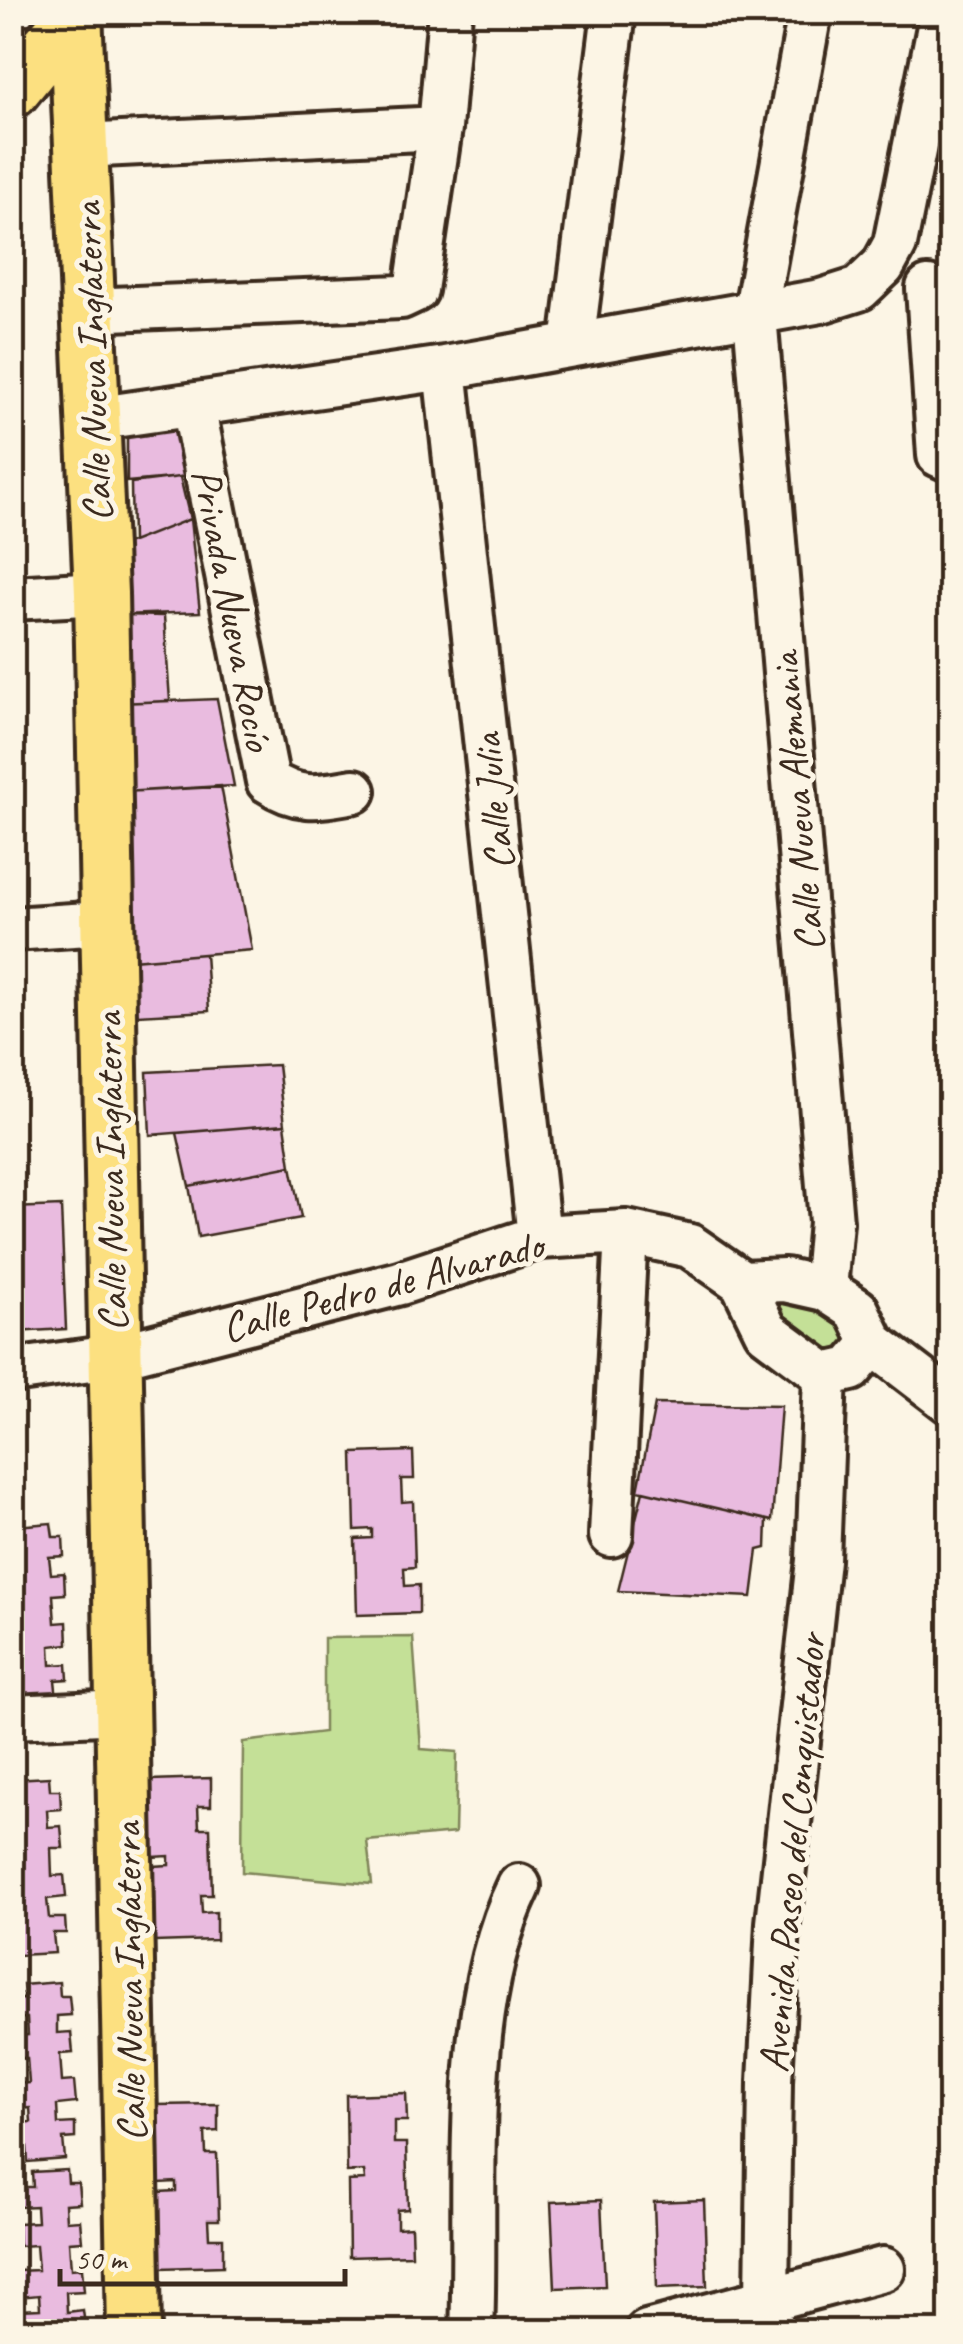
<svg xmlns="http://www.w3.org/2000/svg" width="963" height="2344" viewBox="0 0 963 2344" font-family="Caveat,sans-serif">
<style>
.green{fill:#c4e097;stroke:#80855a;stroke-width:2.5}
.building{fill:#e9bbdf;stroke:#3b2a1e;stroke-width:2.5}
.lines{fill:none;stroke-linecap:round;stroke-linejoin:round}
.minor-casing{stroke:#3b2a1e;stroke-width:50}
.major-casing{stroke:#3b2a1e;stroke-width:60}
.minor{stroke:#fcf5e5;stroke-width:42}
.major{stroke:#fce080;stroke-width:52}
.labels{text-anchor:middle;stroke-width:10;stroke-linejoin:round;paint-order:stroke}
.street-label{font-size:42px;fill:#3b2a1e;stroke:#fcf5e5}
</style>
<rect width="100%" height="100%" fill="#fcf5e5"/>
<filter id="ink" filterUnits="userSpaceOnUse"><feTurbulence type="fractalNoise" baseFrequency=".01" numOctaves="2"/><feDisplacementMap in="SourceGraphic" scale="20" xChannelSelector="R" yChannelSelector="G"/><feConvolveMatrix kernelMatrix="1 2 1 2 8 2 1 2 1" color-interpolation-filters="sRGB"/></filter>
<g filter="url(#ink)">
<path class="green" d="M788,1286L867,1341L821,1360L755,1289Z
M413,1637L421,1749L457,1752L455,1833L367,1841L372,1884L242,1872L243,1742L324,1732V1638Z"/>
<path class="building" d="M183,426L193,476L127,482V431Z
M180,477L190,519L132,542L131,483Z
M190,519L200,612L122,615L121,546Z
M122,615L164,616L170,701L119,703Z
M217,699L234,786L124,792L119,703Z
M221,786L252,950L132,960L124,792Z
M205,954L209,1011L120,1016L132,960Z
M278,1065L285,1124L150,1135L147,1072Z
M285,1124L291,1166L189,1186L177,1133Z
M291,1166L301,1218L198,1237L189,1186Z
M61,1206L66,1329L14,1332L12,1208Z
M655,1404L781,1406L772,1521L638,1490Z
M413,1451L414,1479H401L402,1502L413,1501L415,1567L404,1568L405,1586L419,1585V1613L357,1615L355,1539L372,1538V1529L355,1530L353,1453Z
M643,1491L767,1520L766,1548L758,1550L752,1597L618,1591Z
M51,1523L53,1537H63L64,1556L49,1557L51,1574L64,1573L65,1594L53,1595L55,1623L67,1622L68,1644L50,1646L51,1665L67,1664L68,1679L55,1680L57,1699L21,1702L20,1687L12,1688V1664L24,1663V1648L12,1649V1624H21L19,1598L12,1599V1576H21L20,1559L12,1560V1540H17L16,1526Z
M49,1777L50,1790H60L61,1809L47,1810L48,1827L61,1826L63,1848H51L52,1876L64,1875L66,1897L47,1899L49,1918H65L66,1933H53L55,1953L18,1955L17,1940L12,1941V1917L21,1916V1902H12V1878L19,1877L17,1851L12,1852V1829H18L17,1813H12L14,1779Z
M211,1778V1806H198L199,1828H210L212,1895H201L202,1913L216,1912V1940L154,1942L152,1866L169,1865V1856L152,1857L150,1780Z
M59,1982L60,1996H69L71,2015L57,2016V2033L71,2032L73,2053L60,2054L62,2082L74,2081L76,2103L57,2105L58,2124L75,2123V2138L63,2139L65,2159L28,2162L27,2146L12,2147V2123L31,2122L30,2108L12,2109V2084L29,2083L27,2058H12V2036L28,2035L27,2018L12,2019V2000L24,1999L23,1985Z
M406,2093L407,2121H394V2143H406L408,2209L397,2210V2228L411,2227L412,2255L349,2257L348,2181L365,2180L364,2171L347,2172L346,2095Z
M218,2104V2131L205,2132L206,2154H217L219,2220H208L209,2238H223V2266L161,2268L159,2192L176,2191V2182L159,2183L157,2105Z
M67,2170L68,2183H78L80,2203L65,2204L66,2221L80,2220L82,2241L69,2242L71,2269L82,2268L84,2291L66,2292L67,2312L83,2310L85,2326L72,2327V2332H21L20,2310L40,2309L39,2295L19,2297L17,2271L38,2270L36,2245L19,2246L18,2223L37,2222L36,2206L18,2207L17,2187H33L32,2172Z
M601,2200L605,2286L555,2288L551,2202Z
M704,2200L707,2286L657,2288L654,2202Z"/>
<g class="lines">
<g class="minor-casing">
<path id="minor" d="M810,12L755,315L831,1222L825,1289
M81,146L440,128
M928,288L939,455L950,460
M88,310L401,297L416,290L440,128L450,12
M572,345L614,12
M445,368L539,1237
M193,405L268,781C299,802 319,797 354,791
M93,419L445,368L821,301L859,289L883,266L895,244L942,12
M12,598L101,593
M12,929L104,923
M742,1282L785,1280L825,1289L857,1310L873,1343L950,1402
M12,1371L112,1357L400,1283L539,1237L626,1232L690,1246L742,1282L766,1331L825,1375L851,1369L873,1343
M611,1535L626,1232
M12,1717L124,1712
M472,2332C478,2194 458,2011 519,1886
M647,2332L883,2269
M772,2332L767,2298L770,2082L778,1923L818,1560L825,1375"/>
</g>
<g class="major-casing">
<path id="major" d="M75,12L101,593L134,2332
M12,91L77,12"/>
</g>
<use href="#minor" class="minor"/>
<use href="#major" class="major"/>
</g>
</g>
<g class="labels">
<g class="street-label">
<text transform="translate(91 362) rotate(-92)" y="15">Calle Nueva Inglaterra</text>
<text transform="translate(234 609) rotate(79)" y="15">Privada Nueva Rocío</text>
<text transform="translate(492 802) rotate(-96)" y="15">Calle Julia</text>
<text transform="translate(796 802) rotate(-95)" y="15">Calle Nueva Alemania</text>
<text transform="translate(109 1172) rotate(-91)" y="15">Calle Nueva Inglaterra</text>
<text transform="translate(382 1285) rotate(-15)" y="15">Calle Pedro de Alvarado</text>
<text transform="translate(791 1853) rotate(-85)" y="15">Avenida Paseo del Conquistador</text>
<text transform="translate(128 1982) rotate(-91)" y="15">Calle Nueva Inglaterra</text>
</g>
</g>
<rect width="963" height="2344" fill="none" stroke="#fcf5e5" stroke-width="50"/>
<rect x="25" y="25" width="913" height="2294" fill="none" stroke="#3b2a1e" stroke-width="4" filter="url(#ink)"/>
<path d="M60 2269v15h285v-15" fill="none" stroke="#3b2a1e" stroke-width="5"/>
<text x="75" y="2269" font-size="30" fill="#3b2a1e" stroke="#fcf5e5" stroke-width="8" paint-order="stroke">50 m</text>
</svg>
